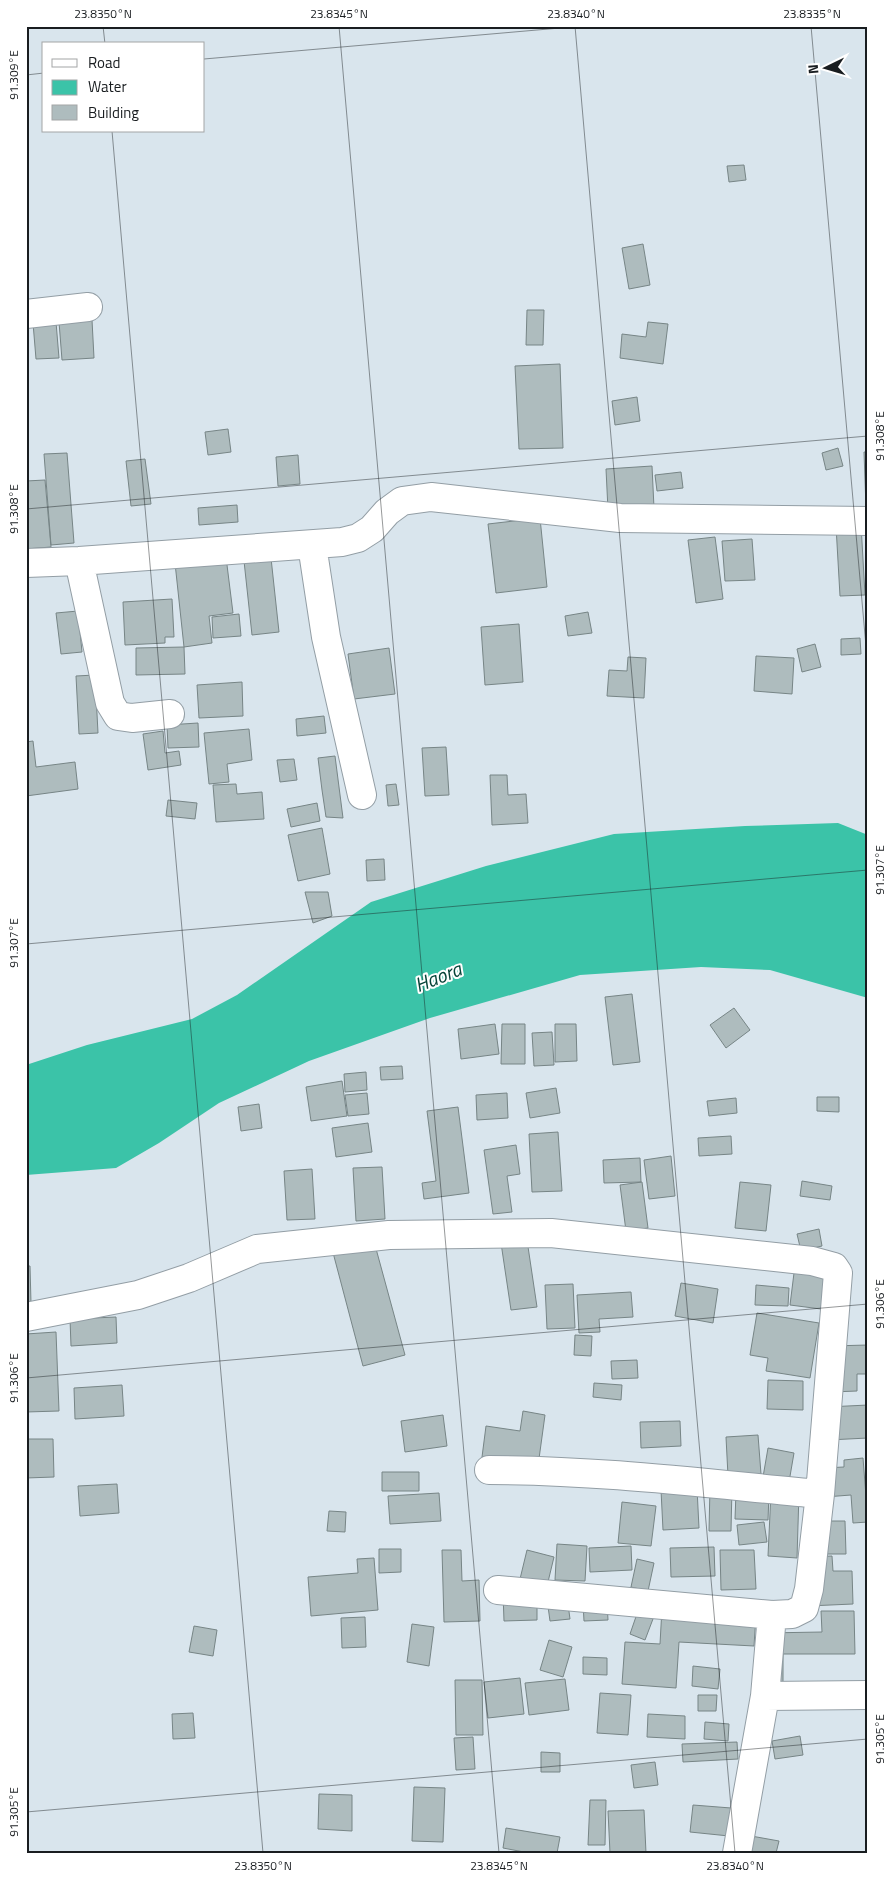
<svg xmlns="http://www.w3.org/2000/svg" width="894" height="1879" viewBox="0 0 894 1879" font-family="'Titillium Web',sans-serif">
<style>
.water{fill:#3bc3a8}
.building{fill:#aebcbe;stroke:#778586}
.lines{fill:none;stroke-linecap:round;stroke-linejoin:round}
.minor-casing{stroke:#939ea5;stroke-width:30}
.minor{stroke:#fff;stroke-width:28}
.ticks{fill:none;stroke:#191d20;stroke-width:1;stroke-opacity:0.45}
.labels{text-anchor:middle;stroke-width:4;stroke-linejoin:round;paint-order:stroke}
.water-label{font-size:20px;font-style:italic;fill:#064338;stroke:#fff}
.neatline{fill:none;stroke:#191d20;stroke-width:2}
.ticks-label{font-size:12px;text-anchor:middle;fill:#191d20}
</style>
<rect width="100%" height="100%" fill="#d9e5ed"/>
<path class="water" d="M838,823L868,835V998L770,970L701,967L580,975L430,1018L309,1061L219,1103L159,1143L116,1168L26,1175V1065L87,1045L192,1019L237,995L371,902L486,866L614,834L745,826Z"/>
<path class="building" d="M744,165L746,180L729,182L727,166Z
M643,244L650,285L629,289L622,248Z
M527,310H544L543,345H526Z
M92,320L94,358L62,360L59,322Z
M56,322L59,358L36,359L33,323Z
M648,322L668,324L663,364L620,358L622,334L646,337Z
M560,364L563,448L519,449L515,366Z
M637,397L640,421L615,425L612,401Z
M228,429L231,452L208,455L205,432Z
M838,448L843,466L826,470L822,453Z
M864,452H868V508H866Z
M67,453L74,543L51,545L44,454Z
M298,455L300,484L278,486L276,457Z
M145,459L151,504L131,506L126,461Z
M652,466L654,508L608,510L606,469Z
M681,472L683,488L657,491L655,475Z
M45,480L51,547L26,549V481Z
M237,505L238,522L199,525L198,508Z
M540,518L547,587L496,593L488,524Z
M861,524L865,595L840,596L836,526Z
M715,537L723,599L696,603L688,540Z
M752,539L755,580L725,581L722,541Z
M226,557L233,613L209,616L212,643L184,647L175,563Z
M271,558L279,632L252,635L244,561Z
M172,599L174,637H165V643L125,645L123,602Z
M78,611L82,652L61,654L56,613Z
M588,612L592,633L568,636L565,616Z
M239,614L241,636L213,638L212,617Z
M519,624L523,682L485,685L481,627Z
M860,638L861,654L841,655V639Z
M815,644L821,667L802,672L797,649Z
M184,647L185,674L136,675V648Z
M389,648L395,694L354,699L348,654Z
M756,656L794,658L792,694L754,691Z
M628,657L646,658L644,698L607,696L609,670L627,671Z
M95,675L98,733L79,734L76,676Z
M242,682L243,716L199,718L197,685Z
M324,716L326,733L297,736L296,719Z
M198,723L199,747L168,748L167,725Z
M249,729L252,760L227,764L229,782L209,784L204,733Z
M163,731L165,753L179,751L181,765L148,770L143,734Z
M33,741L36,767L75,762L78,789L26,796V742Z
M446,747L449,795L425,796L422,748Z
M335,756L343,818L326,817L322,790L318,758Z
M294,759L297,780L280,782L277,760Z
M490,775H507L508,795L526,794L528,823L492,825Z
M236,784L237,794L262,792L264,819L216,822L213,785Z
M396,784L399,805L388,806L386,785Z
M168,800L197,803L195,819L166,816Z
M317,803L320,821L291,827L287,809Z
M322,828L330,874L298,881L288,835Z
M384,859L385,880L367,881L366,860Z
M305,892H328L332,916L313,923Z
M632,994L640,1062L613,1065L605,997Z
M734,1008L750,1030L726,1048L710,1025Z
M495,1024L499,1054L461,1059L458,1029Z
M502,1024H525V1064H501Z
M555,1024H576L577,1061L555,1062Z
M552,1032L554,1065L534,1066L532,1033Z
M402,1066L403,1079L381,1080L380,1067Z
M366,1072L367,1090L345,1092L344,1074Z
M342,1081L347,1116L311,1121L306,1087Z
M556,1088L560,1113L530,1118L526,1093Z
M367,1093L369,1114L348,1116L345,1095Z
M507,1093L508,1118L477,1120L476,1095Z
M817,1097H839V1112L817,1111Z
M736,1098L737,1113L709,1116L707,1101Z
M259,1104L262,1128L241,1131L238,1107Z
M458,1107L469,1193L424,1199L422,1183L436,1181L427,1111Z
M368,1123L372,1152L336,1157L332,1128Z
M558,1132L562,1191L532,1192L529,1134Z
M731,1136L732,1154L699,1156L698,1138Z
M516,1145L520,1174L507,1176L512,1212L493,1214L484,1150Z
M671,1156L675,1196L649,1199L644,1160Z
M640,1158L641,1182L604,1183L603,1160Z
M382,1167L385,1219L356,1221L353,1168Z
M312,1169L315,1219L287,1220L284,1171Z
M802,1181L832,1186L830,1200L800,1196Z
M642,1182L648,1228L626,1231L620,1185Z
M740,1182L771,1185L766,1231L735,1228Z
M819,1229L822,1246L801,1251L797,1234Z
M372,1234L405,1355L363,1366L331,1245Z
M527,1240L537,1307L511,1310L501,1243Z
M795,1265L825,1268L821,1309L790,1305Z
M26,1266H30L31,1303H26Z
M681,1283L718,1289L713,1323L675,1316Z
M573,1284L575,1328L547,1329L545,1285Z
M756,1285L789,1288L788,1306L755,1305Z
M631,1292L633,1317L599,1319L600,1332L579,1333L577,1295Z
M757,1313L819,1323L810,1378L766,1371L768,1358L750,1355Z
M116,1317L117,1343L71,1346L70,1319Z
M56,1332L59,1411L26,1412V1334Z
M575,1335L592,1336L591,1356L574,1355Z
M868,1345V1374H857V1391L832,1392L830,1346Z
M637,1360L638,1378L612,1379L611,1361Z
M768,1380L803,1381V1410L767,1409Z
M594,1383L622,1385L621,1400L593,1397Z
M122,1385L124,1416L75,1419L74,1388Z
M868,1405V1438L828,1440L827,1407Z
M523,1411L545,1415L538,1466L482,1457L486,1426L520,1431Z
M443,1415L447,1446L405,1452L401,1421Z
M680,1421L681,1446L641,1448L640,1422Z
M758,1435L761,1474L728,1476L726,1437Z
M26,1439H53L54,1477L26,1478Z
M768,1448L794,1453L789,1482L763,1477Z
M863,1458L868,1522L853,1523L851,1495L825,1497L823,1468L844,1467V1460Z
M382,1472H419V1491H382Z
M117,1484L119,1513L80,1516L78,1486Z
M710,1487H732L731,1531H709Z
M697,1488L699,1528L663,1530L661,1490Z
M736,1492L769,1494L768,1520L735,1519Z
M771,1492L799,1493L797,1558L768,1556Z
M439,1493L441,1521L390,1524L388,1496Z
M622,1502L656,1506L651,1546L618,1543Z
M329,1511L346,1512L345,1532L327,1531Z
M810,1521H845L846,1554H810Z
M764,1522L767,1542L739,1545L737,1525Z
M557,1544L587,1546L585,1581L555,1580Z
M631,1546L632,1570L590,1572L589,1548Z
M714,1547L715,1576L671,1577L670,1548Z
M379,1549H401V1572L379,1573Z
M442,1550H461L462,1581L479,1580L480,1621L444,1622Z
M527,1550L554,1557L547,1586L520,1579Z
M720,1550H754L756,1589L721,1590Z
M832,1556L833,1571H852L853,1604L808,1606L806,1557Z
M374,1558L378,1610L311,1616L308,1577L358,1573L357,1559Z
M637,1559L654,1563L648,1591L631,1587Z
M537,1592V1620L504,1621L503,1593Z
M567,1597L570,1619L550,1621L547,1599Z
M607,1601L608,1620L584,1621L583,1603Z
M640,1605L656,1611L645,1640L630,1634Z
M662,1608L756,1615L754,1646L679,1642L676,1688L622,1684L625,1642L660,1644Z
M821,1611H854L855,1654H783V1682H764V1633L822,1632Z
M365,1617L366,1647L342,1648L341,1618Z
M412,1624L434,1627L429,1666L407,1662Z
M194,1626L217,1630L213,1656L189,1652Z
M549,1640L572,1647L563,1677L540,1670Z
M583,1657L607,1658V1675L583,1674Z
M693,1666L720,1669L718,1689L692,1686Z
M520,1678L524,1714L488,1718L484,1682Z
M565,1679L569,1710L529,1715L525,1683Z
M455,1680H482L483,1735H456Z
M600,1693L631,1695L628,1735L597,1733Z
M698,1695H717L716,1711H698Z
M193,1713L195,1738L173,1739L172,1714Z
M648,1714L685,1716V1739L647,1737Z
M705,1722L729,1724L728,1741L704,1739Z
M800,1736L803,1755L775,1759L772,1741Z
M473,1737L475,1769L456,1770L454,1738Z
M737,1742L738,1759L683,1762L682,1744Z
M541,1752L560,1753V1772H541Z
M655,1762L658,1785L634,1788L631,1765Z
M414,1787L445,1788L443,1842L412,1841Z
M319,1794L352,1795V1831L318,1829Z
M590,1800H606L605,1845H588Z
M693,1805L731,1808L729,1836L690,1832Z
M644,1810L646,1853H610L608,1811Z
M506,1828L560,1837L557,1853H529L503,1848Z
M740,1834L779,1841L776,1853H736Z"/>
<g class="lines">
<g class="minor-casing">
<path id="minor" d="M26,314L88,307
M312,545L326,637L362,795
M79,561L110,703L118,716L132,718L170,714
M26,563L79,561L342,542L358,538L372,529L387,512L402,501L431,497L620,518L868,521
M26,1317L138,1295L189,1278L257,1249L389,1235L551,1233L812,1261L834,1267L838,1273L820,1494L809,1589L804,1608L792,1614L772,1615
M489,1470C600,1470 710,1484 820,1494
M498,1590L772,1615L765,1696L737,1853
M765,1696L868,1695"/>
</g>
<use href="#minor" class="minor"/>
</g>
<path class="ticks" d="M103,26L105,44M339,26L499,1853M575,26L735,1853M811,26L868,669M204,59L583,26M26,75L44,73M112,131L263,1853M26,509L868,436M26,944L868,870M26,1378L868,1304M26,1812L868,1739M26,1844L27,1853"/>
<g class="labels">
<g class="water-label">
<text transform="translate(438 977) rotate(-22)" y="7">Haora</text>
</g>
</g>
<rect width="894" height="1879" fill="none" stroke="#ffffff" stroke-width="55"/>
<rect x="42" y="42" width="162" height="90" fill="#ffffff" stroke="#a3a5a6"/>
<rect x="52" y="59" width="25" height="8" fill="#ffffff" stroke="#a3a5a6"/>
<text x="88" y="68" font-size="15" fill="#191d20">Road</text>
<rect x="52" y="80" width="25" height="15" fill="#3bc3a8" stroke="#a3a5a6"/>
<text x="88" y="92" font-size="15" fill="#191d20">Water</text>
<rect x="52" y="105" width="25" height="15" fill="#aebcbe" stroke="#a3a5a6"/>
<text x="88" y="118" font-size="15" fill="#191d20">Building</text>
<g transform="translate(826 68) rotate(265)" stroke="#ffffff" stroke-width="4" paint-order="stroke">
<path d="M0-4L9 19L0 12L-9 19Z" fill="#191d20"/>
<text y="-8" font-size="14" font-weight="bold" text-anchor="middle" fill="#191d20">N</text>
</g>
<rect x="28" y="28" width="838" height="1824" class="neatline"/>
<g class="ticks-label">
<text x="103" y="18">23.8350°N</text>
<text x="339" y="18">23.8345°N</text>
<text x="576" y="18">23.8340°N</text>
<text x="812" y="18">23.8335°N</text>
<text transform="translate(14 75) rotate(-90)" y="4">91.309°E</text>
<text transform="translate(880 436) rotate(-90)" y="4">91.308°E</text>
<text transform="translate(14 509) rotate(-90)" y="4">91.308°E</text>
<text transform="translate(880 870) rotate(-90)" y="4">91.307°E</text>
<text transform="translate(14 943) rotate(-90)" y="4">91.307°E</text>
<text transform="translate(880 1304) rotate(-90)" y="4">91.306°E</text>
<text transform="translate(14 1378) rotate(-90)" y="4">91.306°E</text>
<text transform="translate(880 1739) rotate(-90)" y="4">91.305°E</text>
<text transform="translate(14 1812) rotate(-90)" y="4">91.305°E</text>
<text x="263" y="1870">23.8350°N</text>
<text x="499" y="1870">23.8345°N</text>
<text x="735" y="1870">23.8340°N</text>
</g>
</svg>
